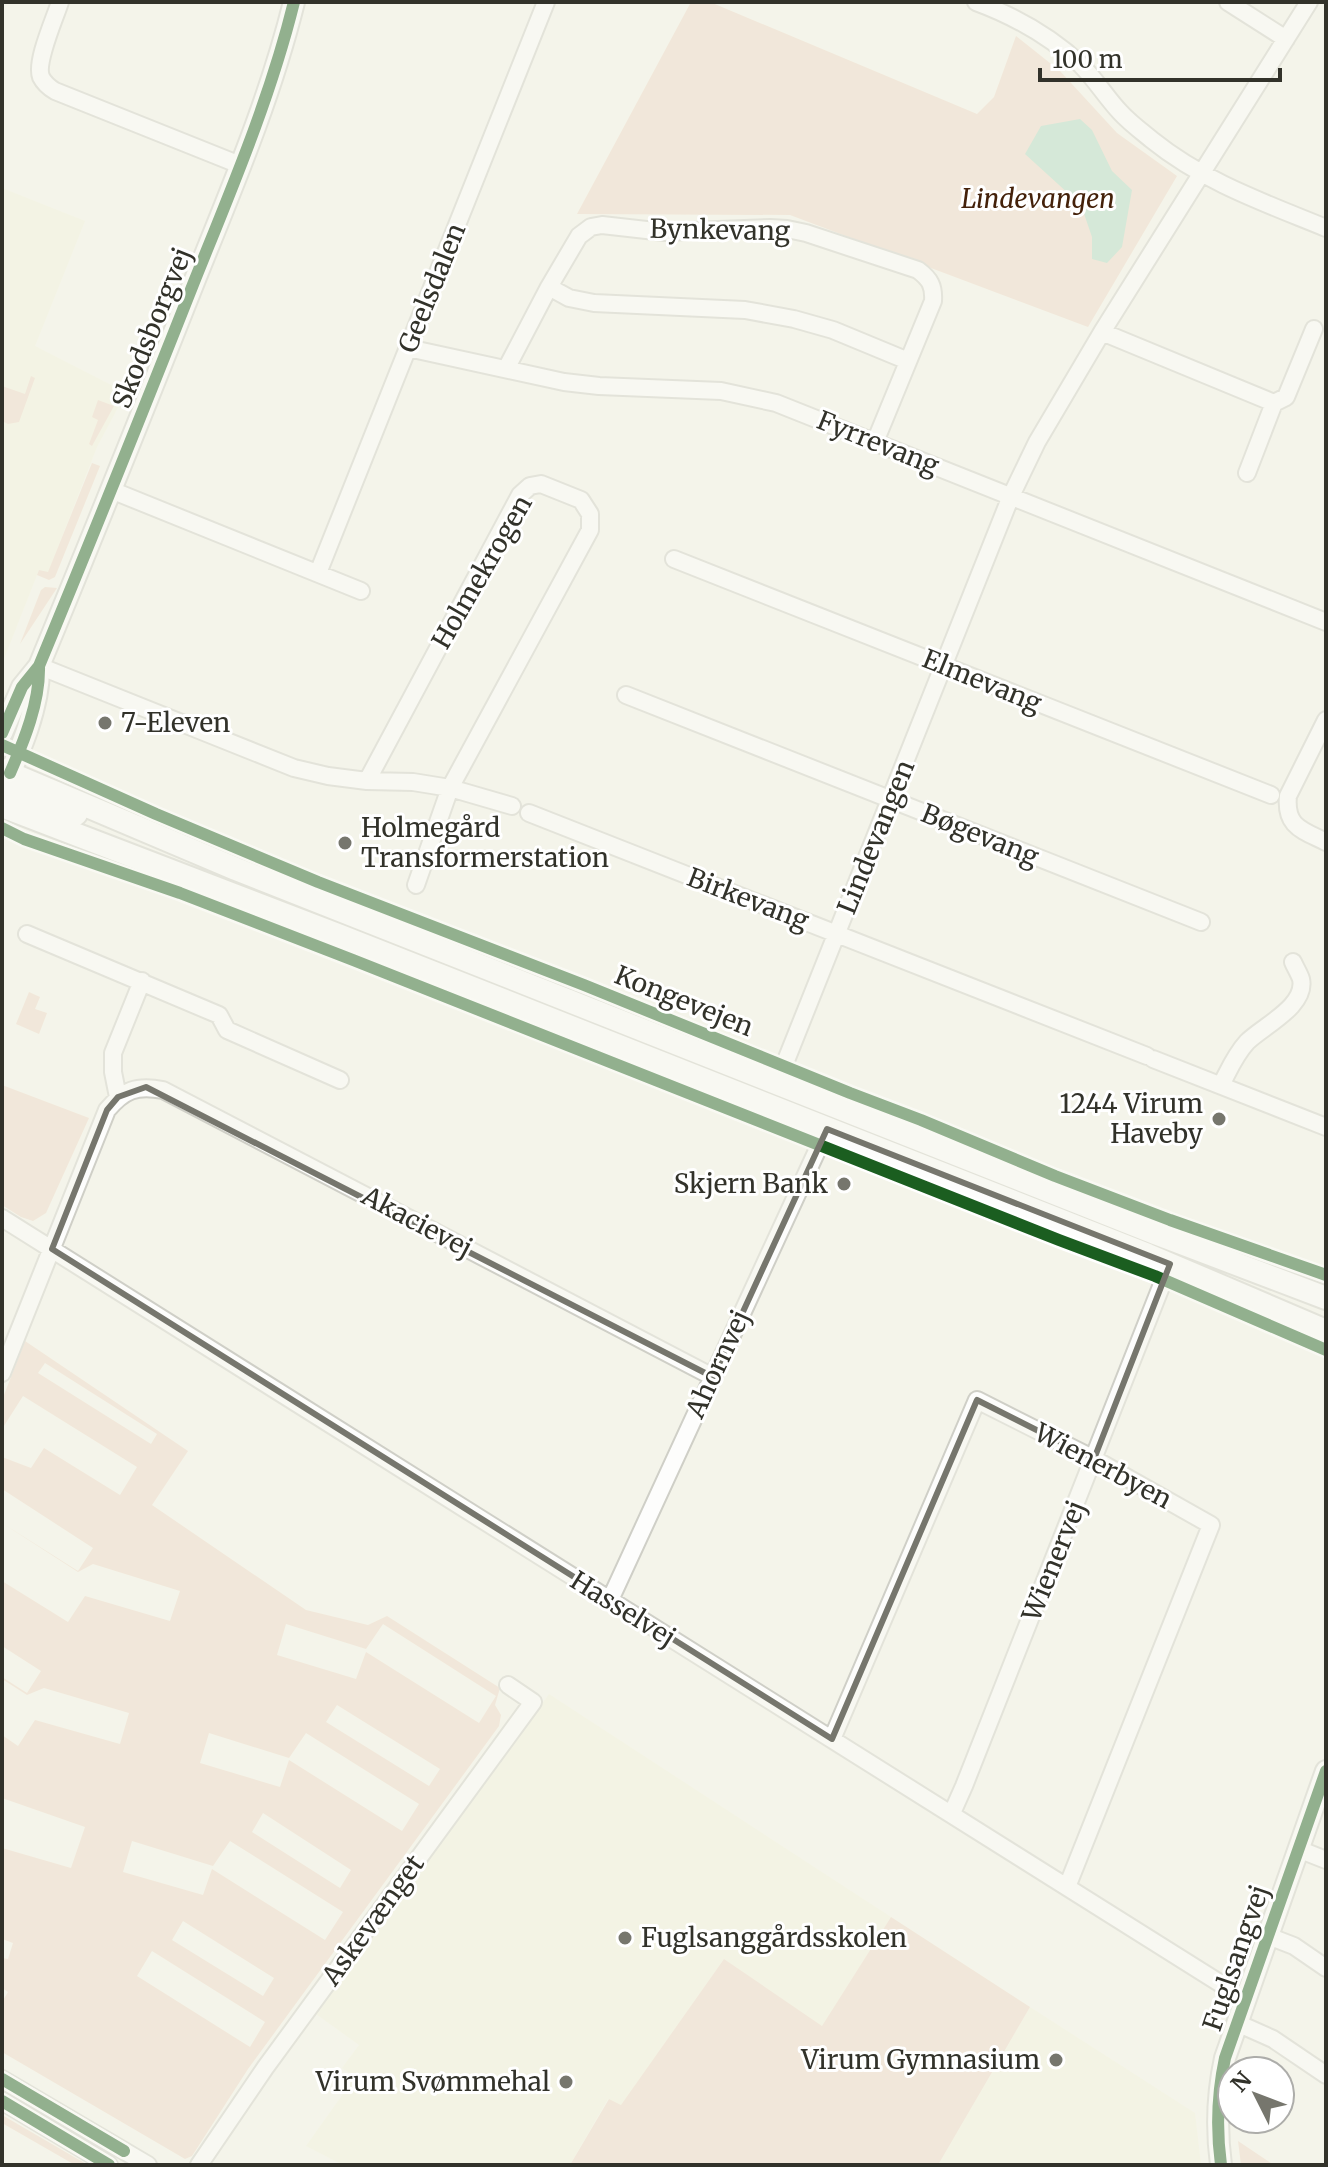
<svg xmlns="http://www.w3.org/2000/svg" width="1328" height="2167" viewBox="0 0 1328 2167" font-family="Merriweather,serif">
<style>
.built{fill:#f2f2de}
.green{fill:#eed8c7;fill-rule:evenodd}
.water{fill:#afdac3}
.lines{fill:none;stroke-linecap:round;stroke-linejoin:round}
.minor-casing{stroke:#cfcfc7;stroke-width:20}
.tertiary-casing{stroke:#cfcfc7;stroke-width:24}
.secondary-casing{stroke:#cfcfc7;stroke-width:26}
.minor{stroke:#fdfdfc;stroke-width:16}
.tertiary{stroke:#fdfdfc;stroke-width:20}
.secondary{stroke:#fdfdfc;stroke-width:22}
.cycleway-casing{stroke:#fff;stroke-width:17}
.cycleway{stroke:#1b5e20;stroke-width:12}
.marked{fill:none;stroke:#76766d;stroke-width:6;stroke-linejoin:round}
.poi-dot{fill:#76766d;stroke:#fff;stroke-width:3}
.labels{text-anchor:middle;stroke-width:6;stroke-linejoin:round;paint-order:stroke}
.park-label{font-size:26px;font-style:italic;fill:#44210a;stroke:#fff}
.street-label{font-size:26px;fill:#32322a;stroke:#fff}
.poi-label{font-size:26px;fill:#32322a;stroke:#fff;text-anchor:end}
</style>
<rect width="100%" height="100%" fill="#f4f4ea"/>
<path class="built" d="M2,188L85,221L35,346L123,391L121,397L123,398L97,447L48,573L39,570L2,664Z
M549,1694L891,1917L822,2027L724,1959L621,2106L608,2099L570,2165H343L306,2146L355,2077L342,2068L359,2045L316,2014Z
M1030,2007L1195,2113L1201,2165H938Z"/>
<path class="green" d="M691,2H710L977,114L994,97L1016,36L1060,71L1117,133L1177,176L1088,327L790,215L577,214Z
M31,376L35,378L19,422L8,424L2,421V386L25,394Z
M98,400L114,406L92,446L89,444L98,420L92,417Z
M92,463L100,466L55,577L49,580L37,575L39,570L48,572Z
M45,587L57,588L20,644L41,590Z
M29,992L40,997L35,1009L47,1013L39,1034L16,1024Z
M2,1085L89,1118L46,1213L33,1221L21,1217L2,1205Z
M25,1341L188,1451L152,1505L306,1610L368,1625L387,1616L500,1688L495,1705L501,1715L499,1726L248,2069L192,2156L185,2159L2,2052V2002L8,1992L2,1988V1958L8,1959L13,1943L2,1939V1848L71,1868L85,1827L2,1798V1735L18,1746L35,1720L120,1744L129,1713L44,1688L27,1695L2,1679V1677L27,1693L41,1671L2,1646V1581L68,1622L85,1596L170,1621L180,1591L93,1564L78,1572L2,1523L78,1571L93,1548L2,1489V1457L31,1468L44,1448L120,1495L137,1467L23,1396L2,1429V1400ZM45,1363L157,1434L151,1444L38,1373ZM286,1624L366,1649L383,1624L496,1696L479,1723L366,1652L356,1679L277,1655ZM337,1705L440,1769L429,1786L326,1722ZM209,1733L289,1758L306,1733L419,1804L402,1831L289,1760L280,1787L200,1763ZM263,1813L351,1870L340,1888L252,1832ZM132,1841L213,1866L230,1841L343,1912L325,1940L212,1869L203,1895L123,1872ZM183,1921L274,1978L263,1996L172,1940ZM152,1951L265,2022L250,2047L137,1976Z
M891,1917L1030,2007L938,2165H570L609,2099L621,2105L724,1959L822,2026Z
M2,2115L88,2165H75L2,2123Z
M1238,2141L1274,2165H1241Z"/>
<path class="water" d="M1080,119L1092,130L1112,171L1132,190L1122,247L1107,263L1092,259V237L1081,205L1025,154L1041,126Z"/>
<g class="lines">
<g class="minor-casing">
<path id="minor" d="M60,2C55,18 35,62 41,77C44,83 50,88 55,91L240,165
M976,2C1014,16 1051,37 1081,65C1095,79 1106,97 1120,112C1129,122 1141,131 1152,140C1204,182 1265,203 1326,228
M1228,2L1286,39
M549,287L569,298L594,303L745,310L794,319L833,330L908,361
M1102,332L1274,403
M408,348L564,382L599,386L721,391L776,403L1326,622
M506,369L549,287L579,236L591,227L602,225L664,232L770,228L787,229L806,233L918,270C930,279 934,286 933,301L875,442
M1247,473L1274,403L1286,397L1314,329
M111,490L361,591
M674,559L1271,795
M318,573L546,2
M39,666L294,768L328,776L367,781L413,782L450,788L512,806
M626,695L1201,922
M1326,720L1288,796C1285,827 1302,830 1326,842
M367,781L520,495L530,486L541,484L581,500L590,514V530L450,788L416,885
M529,813L1147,1056
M27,934L219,1015L227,1030L340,1080
M1153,1059L1326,1127
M777,1083L1011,496L1037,442L1102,332L1309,2
M1221,1085C1229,1070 1235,1055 1247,1042C1263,1026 1307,1006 1301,979C1299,973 1295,967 1293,962
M118,1097L113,1072V1053L142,981
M2,1218C417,1476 830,1739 1245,1999
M2,1373L107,1110C124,1090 136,1085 163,1090L713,1377
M610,1600L827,1129
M832,1739L977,1400L1094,1459L1211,1525L1067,1887
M952,1813L964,1786L1170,1264
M1298,1849L1326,1860
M1268,1936L1294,1946L1326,1968
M1237,2023L1273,2039L1326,2075
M2,2079L148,2165
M2,2101L109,2165
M199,2165L265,2068L533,1702L508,1685"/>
</g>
<g class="tertiary-casing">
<path id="tertiary" d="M2,733L22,687L39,666C92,538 143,411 194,282C231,190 270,99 294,2
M4,787C20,751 40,706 39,666
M1221,2165C1216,2128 1217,2095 1225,2058L1326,1771"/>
</g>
<g class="secondary-casing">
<path id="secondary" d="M2,770L236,869L1155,1233L1326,1298
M2,789L38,803L76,814
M2,806L338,935L1148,1255L1326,1331"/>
</g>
<use href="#minor" class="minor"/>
<use href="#tertiary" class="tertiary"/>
<use href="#secondary" class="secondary"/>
<g class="cycleway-casing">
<path id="cycleway" d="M2,733L22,687L39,666C92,538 143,411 194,282C231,190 270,99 294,2
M2,745L156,814L318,882L584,985L850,1093L921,1120L1055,1176L1170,1220L1326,1275
M10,773C24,741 40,702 39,666
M2,828L24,839L180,893L353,960L1059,1240L1155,1276L1326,1350
M2,2079L124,2151
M2,2101L109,2165
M1221,2165C1216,2128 1217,2095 1225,2058L1326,1771"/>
</g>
<use href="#cycleway" class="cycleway"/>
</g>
<path d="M0 0H1328V2167H0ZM146,1087L713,1377L827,1129L1170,1264L1094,1459L977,1400L832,1739L52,1249L107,1110L118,1097Z" fill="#f4f4ea" fill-opacity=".55" fill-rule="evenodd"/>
<path class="marked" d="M146,1087L713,1377L827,1129L1170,1264L1094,1459L977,1400L832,1739L52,1249L107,1110L118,1097Z"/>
<g class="poi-dot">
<circle cx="105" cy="723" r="8"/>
<circle cx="345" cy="843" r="8"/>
<circle cx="1219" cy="1119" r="8"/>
<circle cx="844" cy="1184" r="8"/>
<circle cx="625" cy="1938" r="8"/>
<circle cx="1056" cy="2060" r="8"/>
<circle cx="566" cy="2082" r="8"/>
</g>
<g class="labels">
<g class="park-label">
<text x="1038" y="208">Lindevangen</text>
</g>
<g class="street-label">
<text transform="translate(720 230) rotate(1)" y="9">Bynkevang</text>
<text transform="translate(432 288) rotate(-68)" y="9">Geelsdalen</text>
<text transform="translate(152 328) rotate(-68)" y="9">Skodsborgvej</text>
<text transform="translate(878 443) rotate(22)" y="9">Fyrrevang</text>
<text transform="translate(482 572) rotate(-60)" y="9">Holmekrogen</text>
<text transform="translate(982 681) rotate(22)" y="9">Elmevang</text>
<text transform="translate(980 835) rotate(22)" y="9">Bøgevang</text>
<text transform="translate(876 837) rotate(-68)" y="9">Lindevangen</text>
<text transform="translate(748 899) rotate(21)" y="9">Birkevang</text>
<text transform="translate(684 1001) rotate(22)" y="9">Kongevejen</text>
<text transform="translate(417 1222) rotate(28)" y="9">Akacievej</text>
<text transform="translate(718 1364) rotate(-65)" y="9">Ahornvej</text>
<text transform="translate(1103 1466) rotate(28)" y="9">Wienerbyen</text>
<text transform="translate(1054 1561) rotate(-68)" y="9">Wienervej</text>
<text transform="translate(623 1609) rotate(32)" y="9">Hasselvej</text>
<text transform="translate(373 1920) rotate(-54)" y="9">Askevænget</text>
<text transform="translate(1236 1958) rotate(-71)" y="9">Fuglsangvej</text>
</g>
<g class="poi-label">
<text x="121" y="732" text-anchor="start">7-Eleven</text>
<text x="361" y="837" text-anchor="start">Holmegård<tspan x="361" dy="30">Transformerstation</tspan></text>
<text x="1203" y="1113">1244 Virum<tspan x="1203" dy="30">Haveby</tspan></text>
<text x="828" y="1193">Skjern Bank</text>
<text x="641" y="1947" text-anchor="start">Fuglsanggårdsskolen</text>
<text x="1040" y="2069">Virum Gymnasium</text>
<text x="550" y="2091">Virum Svømmehal</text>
</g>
</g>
<rect width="1328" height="2167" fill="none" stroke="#32322a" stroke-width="8"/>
<g transform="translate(1256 2095) rotate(312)"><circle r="38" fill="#ffffff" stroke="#adadaa" stroke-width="2"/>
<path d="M0-6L14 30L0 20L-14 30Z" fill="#76766d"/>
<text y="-12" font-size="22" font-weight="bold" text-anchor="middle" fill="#32322a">N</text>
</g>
<path d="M1040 68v12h240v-12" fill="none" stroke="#32322a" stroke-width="4"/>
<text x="1052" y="68" font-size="24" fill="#32322a" stroke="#ffffff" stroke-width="6" paint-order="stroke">100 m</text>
</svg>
